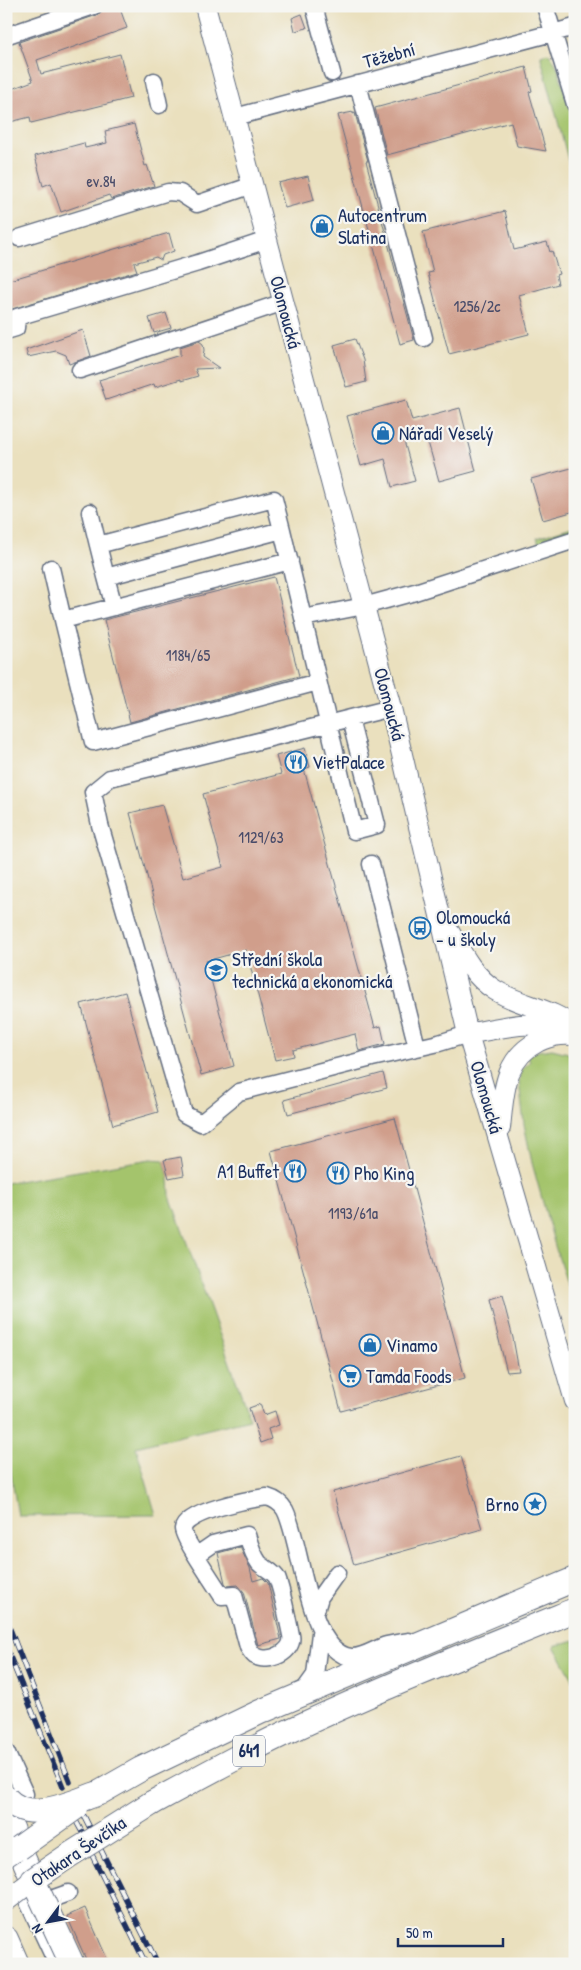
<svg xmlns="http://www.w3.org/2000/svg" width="581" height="1970" viewBox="0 0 581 1970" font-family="'Patrick Hand',sans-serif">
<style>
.green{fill:#a4c46c;stroke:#607a65}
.building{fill:#d09e8b}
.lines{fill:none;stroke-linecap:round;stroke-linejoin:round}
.minor-casing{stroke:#636d80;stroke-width:19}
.major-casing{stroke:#636d80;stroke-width:22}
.highway-casing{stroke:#636d80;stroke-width:26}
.minor{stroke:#fff;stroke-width:16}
.major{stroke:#fff;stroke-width:20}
.highway{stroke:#fff;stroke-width:24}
.rail-casing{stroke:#1b2f5e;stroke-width:5.5}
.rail{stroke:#f6f6f2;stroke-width:4;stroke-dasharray:11;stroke-linecap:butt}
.major-bridge-casing{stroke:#636d80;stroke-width:22;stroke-linecap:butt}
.highway-bridge-casing{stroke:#636d80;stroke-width:26;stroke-linecap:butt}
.major-bridge{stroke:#fff;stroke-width:20}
.highway-bridge{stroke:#fff;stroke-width:24}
.labels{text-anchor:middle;stroke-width:4.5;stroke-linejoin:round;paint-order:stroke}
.number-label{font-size:16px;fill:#484b69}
.shield{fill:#f6f6f2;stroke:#5d6b8a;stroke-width:1}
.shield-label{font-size:18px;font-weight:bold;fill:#1b2f5e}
.street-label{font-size:19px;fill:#1b2f5e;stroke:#f6f6f2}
.poi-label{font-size:19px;fill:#1b2f5e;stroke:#f6f6f2;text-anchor:start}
</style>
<rect width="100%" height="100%" fill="#f6f6f2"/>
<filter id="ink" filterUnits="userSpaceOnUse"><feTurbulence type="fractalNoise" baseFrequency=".02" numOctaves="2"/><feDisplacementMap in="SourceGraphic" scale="10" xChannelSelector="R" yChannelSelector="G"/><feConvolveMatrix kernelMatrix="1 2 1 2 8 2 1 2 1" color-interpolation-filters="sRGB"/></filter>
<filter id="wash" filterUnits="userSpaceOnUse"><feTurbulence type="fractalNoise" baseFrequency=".0096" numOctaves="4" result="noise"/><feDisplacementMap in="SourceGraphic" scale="20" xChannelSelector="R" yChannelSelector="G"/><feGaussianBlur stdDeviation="1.12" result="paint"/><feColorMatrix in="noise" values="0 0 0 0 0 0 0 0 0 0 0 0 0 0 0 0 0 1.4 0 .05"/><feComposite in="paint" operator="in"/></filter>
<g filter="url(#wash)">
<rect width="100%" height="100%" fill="#eae0be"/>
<path class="green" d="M547,53L552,57L558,68L575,128L574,182L541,58V55Z
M575,526V537L541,549L537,538Z
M552,1049L568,1053L575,1059V1309L555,1246L532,1163L524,1124L519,1082L521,1071L530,1061L526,1056L538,1051Z
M151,1159L164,1160L169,1178L170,1196L250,1419L136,1447L156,1515L18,1516L6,1442V1183Z
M575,1640V1683L554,1646Z"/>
<g id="blocks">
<path class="building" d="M114,6H119L127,28L37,60L41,74L120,54L131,98L31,123L30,117L6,123V91L33,81L19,42L97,15L103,10Z
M302,14L307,28L295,31L292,18Z
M526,67L532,91L529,92L546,151L517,146L511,122L387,155L375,108Z
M353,112V114L355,113L368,161H366L414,340L400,344L338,115Z
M134,124L145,166L147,165L154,186L111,199L109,195L61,212L51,183L43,186L35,156L84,143L85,148L107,143L105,131Z
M308,176L314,200L285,208L278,183Z
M505,211L514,250L547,242L550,252L552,251L559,274L556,275L558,284L519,295L529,334L449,354L428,273L433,272L423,232Z
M169,233L174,251L163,255L161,260L156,257L134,263L137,271L12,309L6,289V281Z
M166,313L171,328L154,333L149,318Z
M83,330L91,356L69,364L66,355L56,351L28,357L26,350Z
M355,339L363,360L366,382L346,387L334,345Z
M199,341L203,344L204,350L203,357L219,368L195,369L198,376L181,381V379L155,387L154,384L106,400L99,380L180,355V347Z
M406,400L412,421L460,408L476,471L439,481L426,435L404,441L415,481L392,487L385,459L361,466L347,416Z
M575,467V511L543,520L531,479Z
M274,577L299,676L130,722L104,620Z
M305,748L310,767L304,769L375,1028L381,1026L385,1044L359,1051L355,1034L293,1050L294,1056L275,1060L246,950L206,961L234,1066L201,1075L130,813L162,805L183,878L223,867L203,794L281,774L276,756Z
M125,992L158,1112L113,1125L81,1004Z
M383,1073L387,1088L288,1114L284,1100Z
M395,1118L465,1378L341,1411L271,1151Z
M181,1157L184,1175L169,1178L164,1160Z
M502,1296L513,1338L519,1371L507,1372L489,1300Z
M260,1404L264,1415L275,1411L279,1425L268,1429L271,1439L260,1443L249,1408Z
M461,1456L482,1529L354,1565L333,1492Z
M240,1547L250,1568L253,1581L263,1578L268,1583L281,1639L258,1645L244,1592L238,1585L227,1586L225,1583L218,1553Z
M85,1908L108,1961L101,1964H88L67,1916Z"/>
</g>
</g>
<g filter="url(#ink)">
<use href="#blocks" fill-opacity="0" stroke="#636d80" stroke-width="1"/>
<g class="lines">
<g class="minor-casing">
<path id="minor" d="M314,6L332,73
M545,6L575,104
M8,35L94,6
M154,81L159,105
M358,84L424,338
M235,117L575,27
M19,238L168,192L180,193L197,204L253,185
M6,331L16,328L17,317L198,263L267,240
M80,370L284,302
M90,512L98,545
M282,530L274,499L98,545L106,577L282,530L354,831L377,825L350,719
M290,561L63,620L93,742L318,682
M51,568L63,620
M106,577L114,607
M303,618L364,606L415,592L575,540
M391,708L110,778L93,792L100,825L184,1114L201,1123L239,1092L372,1058L439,1043L468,1034
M371,864L417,1047
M197,1555L213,1544L247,1535C250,1545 253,1555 259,1563C264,1568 274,1572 277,1578C282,1590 288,1621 291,1635C295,1652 268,1664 255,1656C252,1654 250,1650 248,1647L234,1595L222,1596C216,1586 182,1537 183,1529C185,1511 251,1499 267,1497C274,1499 281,1503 285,1510C302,1543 307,1652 351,1657C363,1658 376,1648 387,1645C394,1643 402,1642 409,1641
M315,1614L320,1597L337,1573
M302,1693L315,1675L320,1633
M6,1752L25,1794
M54,1898L68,1893
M27,1900L57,1964"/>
</g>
<g class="major-casing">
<path id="major" d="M205,6L391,708L468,1034L575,1401
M450,933C462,954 474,977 495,990C520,1006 552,1008 575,1028
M468,1034C499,1028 537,1017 567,1032
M500,1128C504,1093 503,1059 539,1041C551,1036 559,1034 573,1035"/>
</g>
<g class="highway-casing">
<path id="highway" d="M99,1793L141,1769L260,1712L575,1579
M152,1803C194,1780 236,1757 279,1736C376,1690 476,1650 575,1610
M6,1811L19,1848L33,1880
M6,1939L17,1964"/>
</g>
<use href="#minor" class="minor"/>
<use href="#major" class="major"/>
<use href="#highway" class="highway"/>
<g class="rail-casing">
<path id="rail" d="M6,1619L70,1782
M6,1647L63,1787
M84,1816L90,1828
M76,1821L82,1832
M100,1848L158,1964
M91,1853L146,1964"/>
</g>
<use href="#rail" class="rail"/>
<g class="major-bridge-casing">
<path id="major-bridge" d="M6,1857L19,1848
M6,1901L33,1880"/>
</g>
<g class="highway-bridge-casing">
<path id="highway-bridge" d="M6,1798C29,1825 72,1802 99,1793
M19,1848L75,1808
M72,1964L33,1880L68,1856L152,1803"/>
</g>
<use href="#major-bridge" class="major-bridge"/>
<use href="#highway-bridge" class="highway-bridge"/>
</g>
</g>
<defs>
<g id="shop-ring" transform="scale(1.125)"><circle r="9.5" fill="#f6f6f2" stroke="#1f6fb2" stroke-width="1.5"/><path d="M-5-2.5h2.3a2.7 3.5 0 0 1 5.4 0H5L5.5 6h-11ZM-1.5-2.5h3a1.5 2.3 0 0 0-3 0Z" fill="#1f6fb2"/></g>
<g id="restaurant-ring" transform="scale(1.125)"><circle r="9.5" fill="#f6f6f2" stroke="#1f6fb2" stroke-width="1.5"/><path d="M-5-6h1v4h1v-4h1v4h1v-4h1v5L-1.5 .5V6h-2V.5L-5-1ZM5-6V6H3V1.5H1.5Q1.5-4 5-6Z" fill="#1f6fb2"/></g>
<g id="bus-ring" transform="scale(1.125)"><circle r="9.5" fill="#f6f6f2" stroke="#1f6fb2" stroke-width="1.5"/><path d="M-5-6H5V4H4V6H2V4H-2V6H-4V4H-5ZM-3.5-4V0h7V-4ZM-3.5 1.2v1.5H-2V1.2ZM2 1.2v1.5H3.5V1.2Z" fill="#1f6fb2"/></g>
<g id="school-ring" transform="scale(1.125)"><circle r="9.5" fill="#f6f6f2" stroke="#1f6fb2" stroke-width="1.5"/><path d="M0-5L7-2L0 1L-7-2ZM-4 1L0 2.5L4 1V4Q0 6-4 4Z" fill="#1f6fb2"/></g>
<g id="supermarket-ring" transform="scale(1.125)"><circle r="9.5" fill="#f6f6f2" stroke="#1f6fb2" stroke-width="1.5"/><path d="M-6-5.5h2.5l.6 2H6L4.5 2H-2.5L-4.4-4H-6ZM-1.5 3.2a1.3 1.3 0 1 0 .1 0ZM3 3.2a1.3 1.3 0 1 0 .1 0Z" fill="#1f6fb2"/></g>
<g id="sight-ring" transform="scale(1.125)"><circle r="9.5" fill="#f6f6f2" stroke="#1f6fb2" stroke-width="1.5"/><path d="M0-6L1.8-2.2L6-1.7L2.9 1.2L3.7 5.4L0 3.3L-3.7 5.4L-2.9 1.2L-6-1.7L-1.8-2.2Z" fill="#1f6fb2"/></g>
</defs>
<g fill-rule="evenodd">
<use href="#shop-ring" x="322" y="226"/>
<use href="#shop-ring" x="383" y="433"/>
<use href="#restaurant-ring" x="296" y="762"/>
<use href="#bus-ring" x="420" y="928"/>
<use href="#school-ring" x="216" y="970"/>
<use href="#restaurant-ring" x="295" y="1171"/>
<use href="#restaurant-ring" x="338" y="1173"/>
<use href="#shop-ring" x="370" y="1345"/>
<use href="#supermarket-ring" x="350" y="1376"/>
<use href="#sight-ring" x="535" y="1504"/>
</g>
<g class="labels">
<g class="number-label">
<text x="101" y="187">ev.84</text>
<text x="477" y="312">1256/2c</text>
<text x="188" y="661">1184/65</text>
<text x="261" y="843">1129/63</text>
<text x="353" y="1219">1193/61a</text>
</g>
<rect class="shield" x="233" y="1735.5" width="32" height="31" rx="4"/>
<g class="shield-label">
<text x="249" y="1757">641</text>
</g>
<g class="street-label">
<text transform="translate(389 55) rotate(-15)" y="7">Těžební</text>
<text transform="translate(286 312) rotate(75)" y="7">Olomoucká</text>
<text transform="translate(390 704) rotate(75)" y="7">Olomoucká</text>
<text transform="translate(487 1097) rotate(74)" y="7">Olomoucká</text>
<text transform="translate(78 1851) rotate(-34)" y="7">Otakara Ševčíka</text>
</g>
<g class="poi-label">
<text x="338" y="222">Autocentrum<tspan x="338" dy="22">Slatina</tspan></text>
<text x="399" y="440">Nářadí Veselý</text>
<text x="312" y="769">VietPalace</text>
<text x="436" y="924">Olomoucká<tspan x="436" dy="22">- u školy</tspan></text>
<text x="232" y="966">Střední škola<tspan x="232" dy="22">technická a ekonomická</tspan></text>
<text x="279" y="1178" text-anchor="end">A1 Buffet</text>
<text x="354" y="1180">Pho King</text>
<text x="386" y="1352">Vinamo</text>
<text x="366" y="1383">Tamda Foods</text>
<text x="519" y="1511" text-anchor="end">Brno</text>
</g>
</g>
<rect width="581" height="1970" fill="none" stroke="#f6f6f2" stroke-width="25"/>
<g transform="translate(48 1922) rotate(238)" stroke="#f6f6f2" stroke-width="4" paint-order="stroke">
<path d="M0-4L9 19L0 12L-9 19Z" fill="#1b2f5e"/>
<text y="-8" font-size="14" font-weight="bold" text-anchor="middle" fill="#1b2f5e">N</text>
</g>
<path d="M398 1938v8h105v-8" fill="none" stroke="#1b2f5e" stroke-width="2.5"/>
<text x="406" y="1938" font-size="15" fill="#1b2f5e" stroke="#f6f6f2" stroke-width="4" paint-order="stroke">50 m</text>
</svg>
